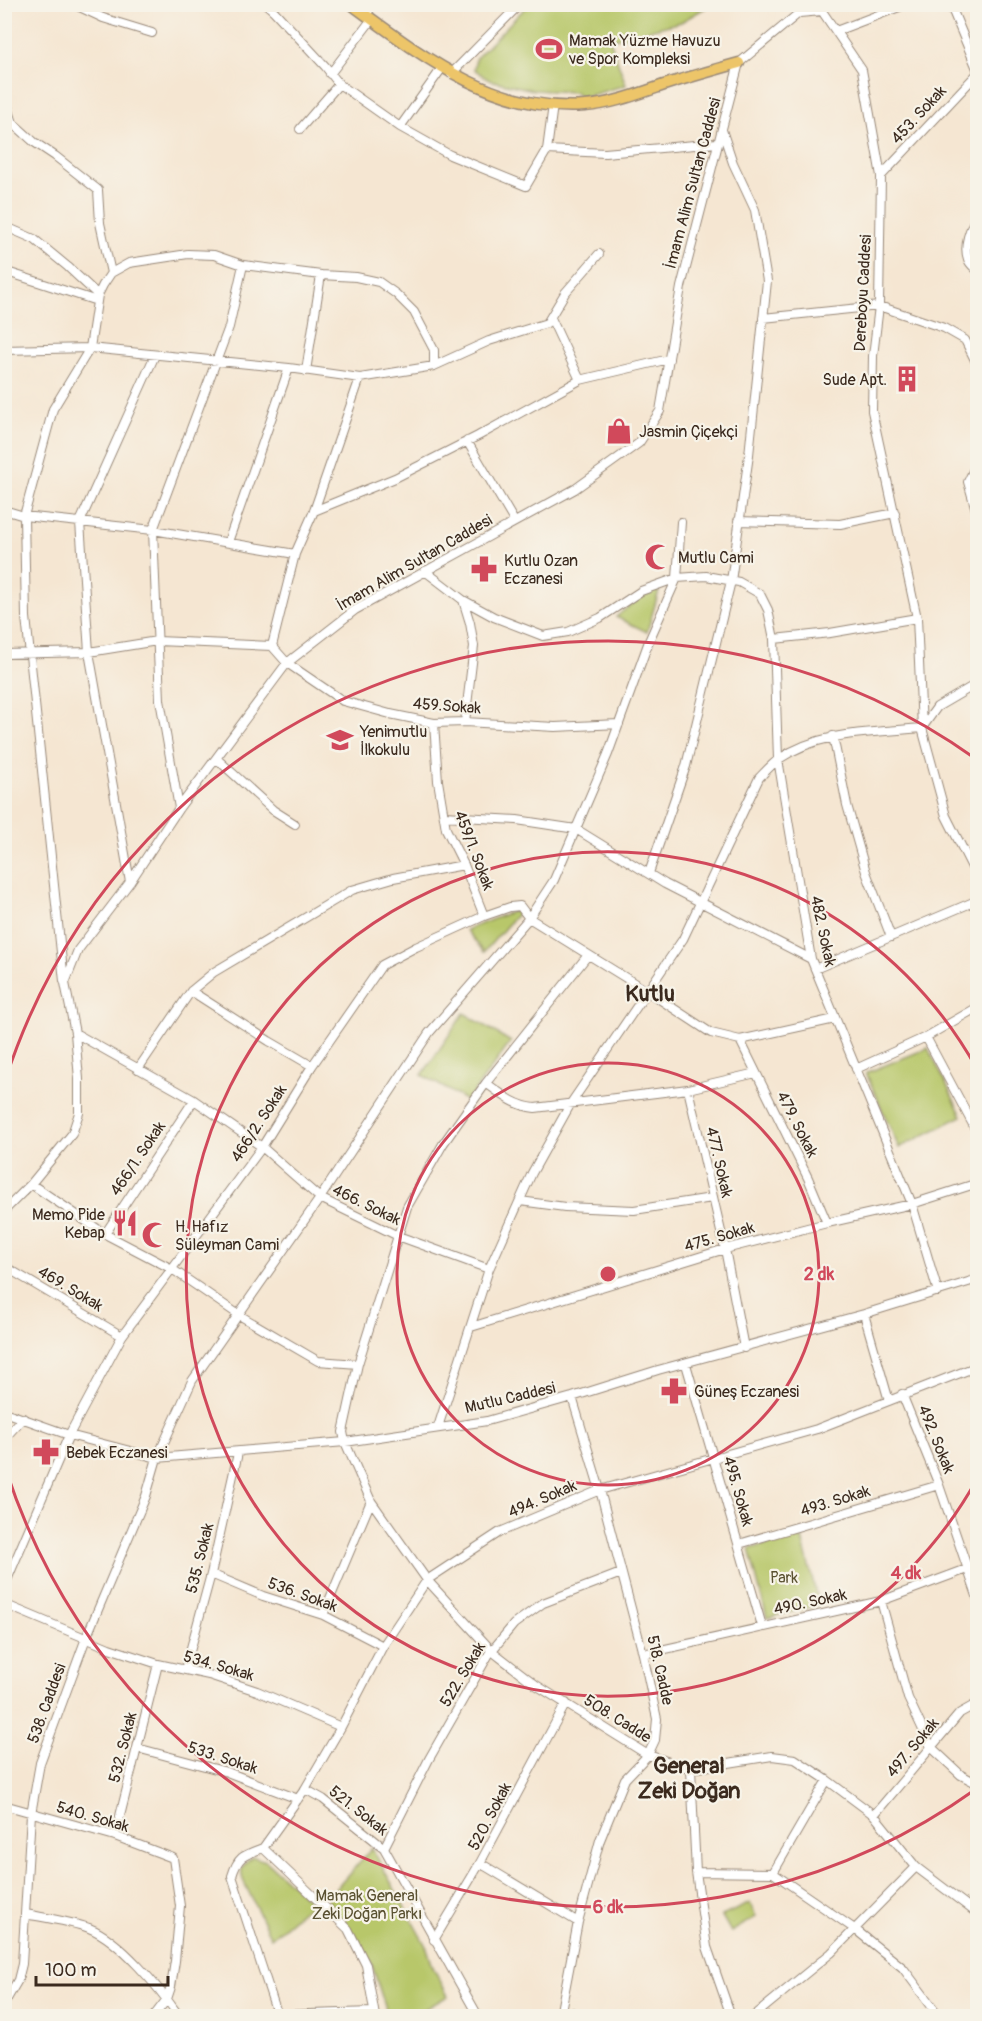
<svg xmlns="http://www.w3.org/2000/svg" width="982" height="2021" viewBox="0 0 982 2021" font-family="Pangolin,sans-serif">
<style>
.green{fill:#b8c76a;stroke:#7a7844;stroke-width:1.5}
.lines{fill:none;stroke-linecap:round;stroke-linejoin:round}
.minor-casing{stroke:#988878;stroke-width:10}
.major-casing{stroke:#988878;stroke-width:13}
.minor{stroke:#fff;stroke-width:8}
.major{stroke:#edc569;stroke-width:10}
.ring{fill:none;stroke:#d1495b;stroke-width:3}
.labels{text-anchor:middle;stroke-width:4.5;stroke-linejoin:round;paint-order:stroke}
.poi-label{font-size:16px;fill:#3b2a1e;stroke:#f7f3e8;text-anchor:start}
.street-label{font-size:16px;fill:#3b2a1e;stroke:#f7f3e8}
.park-label{font-size:16px;fill:#5a5131;stroke:#f7f3e8}
.district-label{font-size:22px;font-weight:bold;fill:#3b2a1e;stroke:#f7f3e8}
.centre{fill:#d1495b;stroke:#f7f3e8;stroke-width:3}
.ring-label{font-size:18px;text-anchor:middle;font-weight:bold;fill:#d1495b;stroke:#f7f3e8;stroke-width:4.5;stroke-linejoin:round;paint-order:stroke}
</style>
<rect width="100%" height="100%" fill="#f7f3e8"/>
<filter id="ink" filterUnits="userSpaceOnUse"><feTurbulence type="fractalNoise" baseFrequency=".0167" numOctaves="2"/><feDisplacementMap in="SourceGraphic" scale="12" xChannelSelector="R" yChannelSelector="G"/><feConvolveMatrix kernelMatrix="1 2 1 2 8 2 1 2 1" color-interpolation-filters="sRGB"/></filter>
<filter id="wash" filterUnits="userSpaceOnUse"><feTurbulence type="fractalNoise" baseFrequency=".008" numOctaves="4" result="noise"/><feDisplacementMap in="SourceGraphic" scale="24" xChannelSelector="R" yChannelSelector="G"/><feGaussianBlur stdDeviation="1.35" result="paint"/><feColorMatrix in="noise" values="0 0 0 0 0 0 0 0 0 0 0 0 0 0 0 0 0 1.4 0 .05"/><feComposite in="paint" operator="in"/></filter>
<g filter="url(#wash)">
<rect width="100%" height="100%" fill="#f5e6d2"/>
<path class="green" d="M529,4H710V5L681,22L610,40L626,85L581,98L575,92L533,90L489,80L474,69L476,58Z
M653,591H659L647,632L616,617L634,602Z
M513,911L518,913L484,952L466,930Z
M464,1013L511,1042L467,1101L422,1075Z
M928,1048L962,1116L899,1148L866,1073Z
M801,1535L819,1605L767,1618L749,1549Z
M372,1848L427,1948L433,1967L448,1996L413,2016H388L372,1965L360,1943L327,1899Z
M253,1857L266,1861L312,1903L271,1938L243,1880C239,1868 243,1864 253,1857Z
M750,1903L756,1917L731,1932L722,1916Z"/>
</g>
<g filter="url(#ink)">
<g class="lines">
<g class="minor-casing">
<path id="minor" d="M73,4L103,18L152,33
M266,4L274,11L325,66L339,84L400,127L450,155L526,186L547,150L553,105
M950,4L978,71
M366,15L373,4
M836,31L907,4
M330,74L372,19
M451,74L520,4
M4,95L13,123L34,142L55,156L98,190L100,223L111,273
M400,127L442,68
M300,129L339,84
M547,150L605,153L717,143
M881,176L978,73
M978,215C970,227 963,246 968,259C969,264 975,268 978,271
M4,226L34,239L68,267L98,295
M4,271L97,301
M551,318L580,380
M763,318L879,306L944,328L965,340L978,366
M4,350L90,348L289,368L360,378L434,366L489,341L547,323L565,293L599,254
M306,371L321,275
M467,441L514,521
M978,460L968,482L978,517
M4,510L24,516L153,530L295,554
M314,511L395,478L478,436L580,380L669,359
M738,521L840,524L895,513
M228,542L289,368
M425,571L463,600L470,623L474,646L465,722
M463,600L494,617L543,636L568,632L600,618L641,591L677,578L706,576L739,582L760,594L768,610L774,639L778,759L811,959L912,1204L938,1292
M774,639L830,633L917,618
M272,646L295,554L314,511L360,378
M4,654L89,652L157,641L272,646L287,663L343,701L390,714L434,723L465,722L555,727L619,724
M434,723L438,781L446,829L464,865L484,916
M833,736L847,805L866,872L891,937
M217,759L273,810L295,824
M179,808L160,700L153,530L229,327L243,265
M444,816L517,820L576,829L665,884L811,959
M649,873L686,766L731,581L749,455L767,281L755,210L733,163L722,130
M130,882L89,652L80,522L155,355
M588,955L486,1083L443,1144L407,1207L358,1364L343,1432L345,1442L371,1501L427,1580L492,1651L536,1685L648,1755L691,1769L772,1756L795,1759L827,1780L874,1815L916,1867L978,1914
M815,969L978,900
M64,981L26,617L24,516L53,409L90,348L98,295L103,285L111,273L129,263L188,254L214,255L243,265L321,275L356,277L379,282L396,294L414,312L434,350V366
M191,991L269,1041L312,1066
M75,1033L194,1100L262,1147L320,1198L398,1236L489,1269L438,1427
M926,1037L978,1134
M740,1040L808,1178L827,1223
M138,1069L191,991L214,972L352,890L393,878L464,865
M856,1069L926,1037L978,1007
M486,1083C501,1094 515,1106 535,1108L688,1089L756,1073
M688,1089L725,1249L744,1348
M31,1184L105,1234L172,1269L239,1315L318,1361L358,1364
M520,1201L565,1207L634,1210L712,1198
M4,1211L31,1184L72,1134L79,1113V1079L75,1033L65,983L78,950L130,882L179,808L287,663L355,610L575,489L639,443L660,411L681,287L739,63L799,13L822,11L862,70L881,176L879,306L873,356L872,411L917,618L922,728L946,816L978,879
M105,1234L194,1100
M4,1266L122,1336
M489,1269L532,1173L571,1103L683,939L759,778C765,772 772,764 779,759C821,730 874,733 922,728L937,707L978,683
M864,1314L889,1401
M471,1327L725,1249L827,1223L912,1204L978,1183
M686,1364L762,1626
M902,1394L939,1485L978,1599
M4,1412L69,1435L157,1458L345,1442L487,1421L572,1397L658,1370L864,1314L978,1279
M4,1439L23,1418
M739,1544L939,1485
M211,1574L263,1596L323,1615L383,1646
M4,1587L69,1435L122,1336L262,1147L312,1066L382,965L416,947L484,916L510,907L520,906L529,918L647,991L711,1033L740,1040L835,1019
M881,1601L908,1698L931,1747L961,1775L978,1784
M4,1604L109,1648L158,1664L209,1675L257,1691L341,1727
M323,1615L371,1501
M643,1654L881,1601L967,1569L978,1561
M185,1670L211,1574L238,1453
M137,1748L227,1772L298,1799
M691,1769L696,1872L707,1947L731,2016
M305,1789L323,1799L384,1848L478,2016
M4,1805L115,1836L173,1858L180,1906L175,1961L171,1987L167,1999L154,2016
M874,1815L960,1713L978,1703
M115,1836L158,1664
M263,1848L305,1789L341,1727L383,1646L427,1580L500,1532L600,1490L817,1429L978,1366
M263,1848L348,1929L366,1965L375,2016
M263,1848C244,1855 238,1856 232,1876L278,2016
M384,1848L429,1759L489,1654L514,1624L543,1603L621,1573
M480,1863L578,1922
M696,1872L773,1873L856,1930L903,1968L939,2016
M773,1873L827,1780
M25,1914C46,1918 69,1921 89,1928C120,1940 160,1989 179,2016
M434,1940L480,1863L566,1703
M4,2004L18,1980L22,1964L31,1814L40,1763L86,1638L146,1496L157,1458L192,1381L320,1198L429,1033L529,918L554,880L608,754L649,641L677,578L681,522
M563,2011L592,2016
M279,2015L373,2012
M560,2016L578,1922L600,1840L625,1779L648,1755L655,1740L657,1719L643,1654L600,1490L572,1397
M754,2016L831,1953L916,1867"/>
</g>
<g class="major-casing">
<path id="major" d="M351,4C421,55 493,113 585,106C612,104 638,94 664,85C689,77 714,70 739,63"/>
</g>
<use href="#minor" class="minor"/>
<use href="#major" class="major"/>
</g>
</g>
<g class="ring">
<circle cx="608" cy="1274" r="211"/>
<path d="M977 1479A422 422 0 1 1 977 1069"/>
<path d="M976 1789A633 633 0 0 1 6 1470M6 1078A633 633 0 0 1 976 759"/>
</g>
<defs>
<g id="stadium-bare" transform="scale(2.07)"><path d="M0-5a6.5 5 0 1 0 0 10a6.5 5 0 1 0 0-10ZM-3.5-1.8h7v3.6h-7Z" fill="#d1495b" stroke="#f7f3e8" stroke-width="2.5" paint-order="stroke"/></g>
<g id="building-bare" transform="scale(2.07)"><path d="M-4-6H4V6H1V3H-1V6H-4ZM-2.5-4.3h1.7v1.8h-1.7ZM.8-4.3h1.7v1.8H.8ZM-2.5-1h1.7V.8h-1.7ZM.8-1h1.7V.8H.8Z" fill="#d1495b" stroke="#f7f3e8" stroke-width="2.5" paint-order="stroke"/></g>
<g id="shop-bare" transform="scale(2.07)"><path d="M-5-2.5h2.3a2.7 3.5 0 0 1 5.4 0H5L5.5 6h-11ZM-1.5-2.5h3a1.5 2.3 0 0 0-3 0Z" fill="#d1495b" stroke="#f7f3e8" stroke-width="2.5" paint-order="stroke"/></g>
<g id="mosque-bare" transform="scale(2.07)"><path d="M3.5-4.9A6 6 0 1 0 3.5 4.9A5 5 0 1 1 3.5-4.9Z" fill="#d1495b" stroke="#f7f3e8" stroke-width="2.5" paint-order="stroke"/></g>
<g id="pharmacy-bare" transform="scale(2.07)"><path d="M-2-6h4v4h4v4h-4v4h-4v-4h-4v-4h4Z" fill="#d1495b" stroke="#f7f3e8" stroke-width="2.5" paint-order="stroke"/></g>
<g id="school-bare" transform="scale(2.07)"><path d="M0-5L7-2L0 1L-7-2ZM-4 1L0 2.5L4 1V4Q0 6-4 4Z" fill="#d1495b" stroke="#f7f3e8" stroke-width="2.5" paint-order="stroke"/></g>
<g id="restaurant-bare" transform="scale(2.07)"><path d="M-5-6h1v4h1v-4h1v4h1v-4h1v5L-1.5 .5V6h-2V.5L-5-1ZM5-6V6H3V1.5H1.5Q1.5-4 5-6Z" fill="#d1495b" stroke="#f7f3e8" stroke-width="2.5" paint-order="stroke"/></g>
</defs>
<g fill-rule="evenodd">
<use href="#stadium-bare" x="549" y="49"/>
<use href="#building-bare" x="907" y="379"/>
<use href="#shop-bare" x="619" y="431"/>
<use href="#mosque-bare" x="658" y="557"/>
<use href="#pharmacy-bare" x="484" y="569"/>
<use href="#school-bare" x="340" y="740"/>
<use href="#restaurant-bare" x="125" y="1223"/>
<use href="#mosque-bare" x="155" y="1235"/>
<use href="#pharmacy-bare" x="674" y="1391"/>
<use href="#pharmacy-bare" x="46" y="1452"/>
</g>
<g class="labels">
<g class="poi-label">
<text x="569" y="46">Mamak Yüzme Havuzu<tspan x="569" dy="18">ve Spor Kompleksi</tspan></text>
<text x="887" y="385" text-anchor="end">Sude Apt.</text>
<text x="639" y="437">Jasmin Çiçekçi</text>
<text x="678" y="563">Mutlu Cami</text>
<text x="504" y="566">Kutlu Ozan<tspan x="504" dy="18">Eczanesi</tspan></text>
<text x="360" y="737">Yenimutlu<tspan x="360" dy="18">İlkokulu</tspan></text>
<text x="105" y="1220" text-anchor="end">Memo Pide<tspan x="105" dy="18">Kebap</tspan></text>
<text x="175" y="1232">H. Hafız<tspan x="175" dy="18">Süleyman Cami</tspan></text>
<text x="694" y="1397">Güneş Eczanesi</text>
<text x="66" y="1458">Bebek Eczanesi</text>
</g>
<g class="street-label">
<text transform="translate(918 114) rotate(-47)" y="6">453. Sokak</text>
<text transform="translate(692 183) rotate(-75)" y="6">İmam Alim Sultan Caddesi</text>
<text transform="translate(862 293) rotate(-87)" y="6">Dereboyu Caddesi</text>
<text transform="translate(414 562) rotate(-30)" y="6">İmam Alim Sultan Caddesi</text>
<text transform="translate(447 705) rotate(4)" y="6">459.Sokak</text>
<text transform="translate(475 850) rotate(69)" y="6">459/1. Sokak</text>
<text transform="translate(824 931) rotate(78)" y="6">482. Sokak</text>
<text transform="translate(258 1123) rotate(-57)" y="6">466/2. Sokak</text>
<text transform="translate(798 1124) rotate(63)" y="6">479. Sokak</text>
<text transform="translate(137 1158) rotate(-56)" y="6">466/1. Sokak</text>
<text transform="translate(720 1162) rotate(77)" y="6">477. Sokak</text>
<text transform="translate(367 1204) rotate(26)" y="6">466. Sokak</text>
<text transform="translate(719 1236) rotate(-16)" y="6">475. Sokak</text>
<text transform="translate(71 1288) rotate(31)" y="6">469. Sokak</text>
<text transform="translate(510 1397) rotate(-13)" y="6">Mutlu Caddesi</text>
<text transform="translate(937 1439) rotate(68)" y="6">492. Sokak</text>
<text transform="translate(739 1491) rotate(74)" y="6">495. Sokak</text>
<text transform="translate(542 1498) rotate(-23)" y="6">494. Sokak</text>
<text transform="translate(835 1500) rotate(-17)" y="6">493. Sokak</text>
<text transform="translate(199 1558) rotate(-76)" y="6">535. Sokak</text>
<text transform="translate(303 1594) rotate(20)" y="6">536. Sokak</text>
<text transform="translate(810 1601) rotate(-12)" y="6">490. Sokak</text>
<text transform="translate(219 1665) rotate(16)" y="6">534. Sokak</text>
<text transform="translate(661 1670) rotate(77)" y="6">518. Cadde</text>
<text transform="translate(462 1674) rotate(-59)" y="6">522. Sokak</text>
<text transform="translate(46 1703) rotate(-70)" y="6">538. Caddesi</text>
<text transform="translate(618 1718) rotate(32)" y="6">508. Cadde</text>
<text transform="translate(122 1747) rotate(-76)" y="6">532. Sokak</text>
<text transform="translate(912 1747) rotate(-50)" y="6">497. Sokak</text>
<text transform="translate(223 1757) rotate(18)" y="6">533. Sokak</text>
<text transform="translate(359 1810) rotate(38)" y="6">521. Sokak</text>
<text transform="translate(93 1816) rotate(16)" y="6">540. Sokak</text>
<text transform="translate(489 1816) rotate(-62)" y="6">520. Sokak</text>
</g>
<g class="park-label">
<text x="784" y="1583">Park</text>
<text x="367" y="1901">Mamak General<tspan x="367" dy="18">Zeki Doğan Parkı</tspan></text>
</g>
<g class="district-label">
<text x="650" y="1001">Kutlu</text>
<text x="689" y="1773">General<tspan x="689" dy="25">Zeki Doğan</tspan></text>
</g>
</g>
<circle cx="608" cy="1274" r="9" class="centre"/>
<g class="ring-label">
<text x="819" y="1280">2 dk</text>
<text x="906" y="1579">4 dk</text>
<text x="608" y="1913">6 dk</text>
</g>
<rect width="982" height="2021" fill="none" stroke="#f7f3e8" stroke-width="24"/>
<path d="M36 1976v9h132v-9" fill="none" stroke="#3b2a1e" stroke-width="3"/>
<text x="45" y="1976" font-size="18" fill="#3b2a1e" stroke="#f7f3e8" stroke-width="4.5" paint-order="stroke">100 m</text>
</svg>
